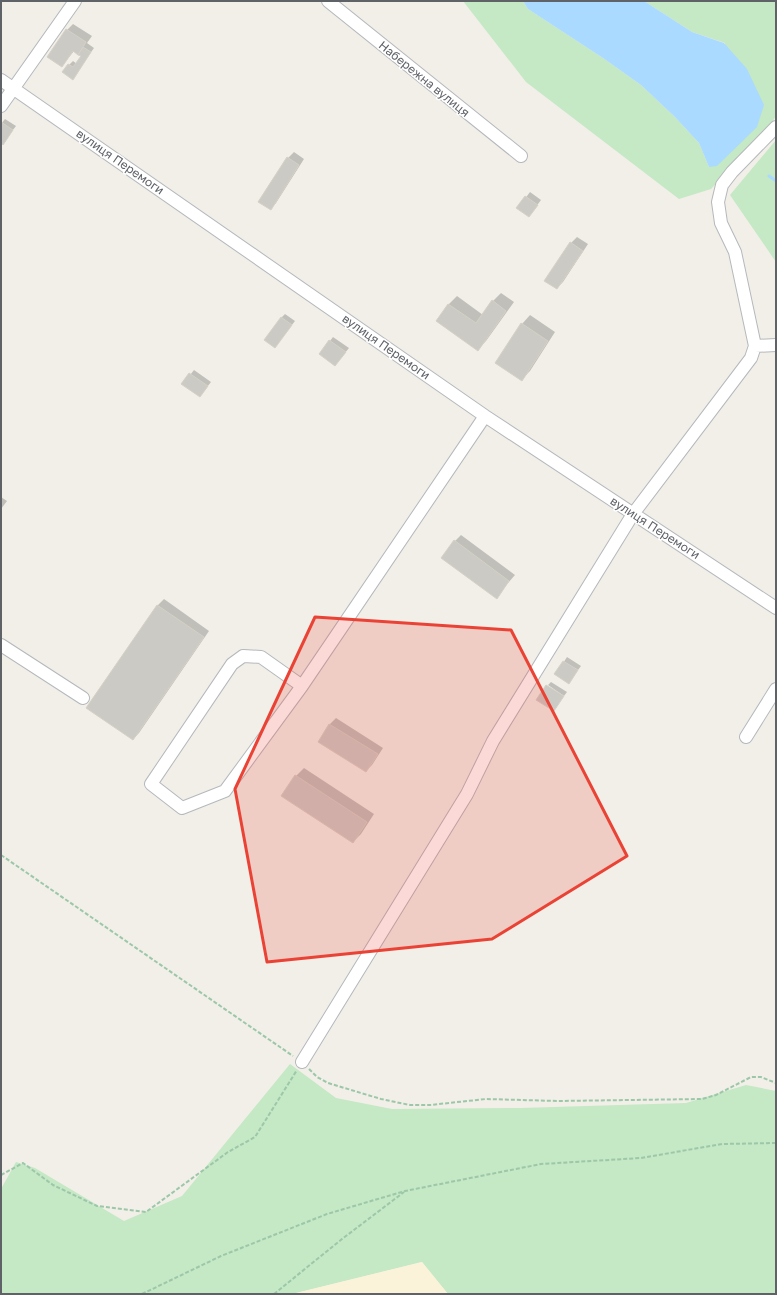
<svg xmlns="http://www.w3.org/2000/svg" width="777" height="1295" viewBox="0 0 777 1295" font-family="'Golos Text',sans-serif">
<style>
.green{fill:#c5e8c5}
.sand{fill:#fbf3d9}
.water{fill:#aadaff}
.shadow{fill:#0003}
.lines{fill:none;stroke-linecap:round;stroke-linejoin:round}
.stream{stroke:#aadaff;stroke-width:3}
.building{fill:#cccac5;stroke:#d6d1c6}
.minor-casing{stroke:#b5b8bc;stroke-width:14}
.path{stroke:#9cc7a9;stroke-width:2;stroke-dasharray:4 2;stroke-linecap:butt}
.minor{stroke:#fff;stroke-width:12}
.marked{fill:#ea4335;fill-opacity:0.2;stroke:#ea4335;stroke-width:3;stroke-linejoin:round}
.labels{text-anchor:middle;stroke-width:3;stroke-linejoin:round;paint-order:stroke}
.street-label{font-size:12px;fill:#5f6368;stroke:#fff}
</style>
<rect width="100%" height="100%" fill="#f1efe8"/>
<path class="green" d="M463,1H523L528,9L603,58L641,85L675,117L699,143L709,167L725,43L692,32L644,1H776V116L768,128L711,189L679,199L526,82Z
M776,140V262L730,195Z
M290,1064L336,1098L392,1109L521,1108L686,1103L746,1085L776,1091V1294H448L422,1262L292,1294H1V1189L16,1162L35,1168L124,1221L182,1196Z"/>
<path class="sand" d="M422,1262L448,1294H292Z"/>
<path class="water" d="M523,1H644L692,32L724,43L747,69L764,105L757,127L717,166L709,167L699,143L675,117L641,85L603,58L528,9Z"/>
<path class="shadow" d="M73,24L92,36L87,43L94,48L73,78L69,65L73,61L77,64L82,56L74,51L62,66L67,30Z
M5,119L16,126L3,143L1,142V124Z
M294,152L304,159L276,203L270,209L288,158Z
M530,192L541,200L532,212L518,208Z
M577,237L588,244L563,282L557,288L546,280L571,243Z
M501,293L514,302L486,341L478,349L437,321L449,304L457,296L483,315L493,301Z
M285,314L295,321L275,347L281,318Z
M530,315L555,332L530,371L522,379L496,363L522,324Z
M333,337L349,348L335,365L330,341Z
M194,370L211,382L200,396L183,384Z
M1,497L7,501L1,509Z
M461,535L515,575L496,597L455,541Z
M164,599L209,631L139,733L133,739L87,708L158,605Z
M567,657L581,666L569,682L556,674Z
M551,682L567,692L564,696L548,685Z
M336,718L383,748L372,765L366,771L319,742L330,724Z
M304,768L374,814L361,834L353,842L296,776Z"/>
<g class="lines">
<path class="stream" d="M769,176L776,181"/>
</g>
<path class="building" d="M66,29L86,42L78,55L73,51L62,67L47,57Z
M83,47L91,52L73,80L62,72L68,64L73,67L81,56L78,55Z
M1,122L13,130L3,145L1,143Z
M287,157L299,165L271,210L258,202Z
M525,196L538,205L529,217L516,208Z
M570,242L583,251L557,289L544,281Z
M492,300L506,311L478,351L436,321L448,304L476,323Z
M281,317L292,325L275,348L264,340Z
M521,323L548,341L522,381L495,363Z
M329,340L346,352L335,366L319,354Z
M189,373L208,386L200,397L181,384Z
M454,540L509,581L497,599L441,558Z
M157,605L204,637L133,740L86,708Z
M563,661L578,670L569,684L554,674Z
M546,685L564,696L554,711L536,700Z
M329,724L378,754L366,772L318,742Z
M295,775L367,822L353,843L281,796Z"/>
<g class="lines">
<g class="minor-casing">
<path id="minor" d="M328,1L521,156
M1,80L485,416L776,608
M1,106L75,1
M755,346L776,345
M1,645L83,698
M302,686L261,657L243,656L232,664L151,784L182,808L225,791L302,686L485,416
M746,737L776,689
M302,1062L467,794L493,741L633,514L751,358L755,346L735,252L721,223L718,202L722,185L732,172L776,127"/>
</g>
<path class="path" d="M1,855L293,1056
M309,1069L317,1077L328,1083L381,1099L410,1105H430L486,1099L558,1101L702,1099L716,1095L751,1077H761L776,1083
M1,1175L23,1163L53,1185L97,1206L146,1212L228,1152L255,1137L297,1070
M142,1294L221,1256L327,1214L405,1191L541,1164L641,1158L722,1144L776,1143
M274,1294L342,1239L404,1192"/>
<use href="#minor" class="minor"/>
</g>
<path class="marked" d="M315,617L511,630L627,856L492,939L267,962L235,789Z"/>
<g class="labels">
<g class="street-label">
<text transform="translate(424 79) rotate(39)" y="4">Набережна вулиця</text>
<text transform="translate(120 162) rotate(35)" y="4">вулиця Перемоги</text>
<text transform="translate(386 347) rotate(35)" y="4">вулиця Перемоги</text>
<text transform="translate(655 528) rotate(33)" y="4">вулиця Перемоги</text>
</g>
</g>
<rect width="777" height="1295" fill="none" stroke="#5f6368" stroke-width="4"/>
</svg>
